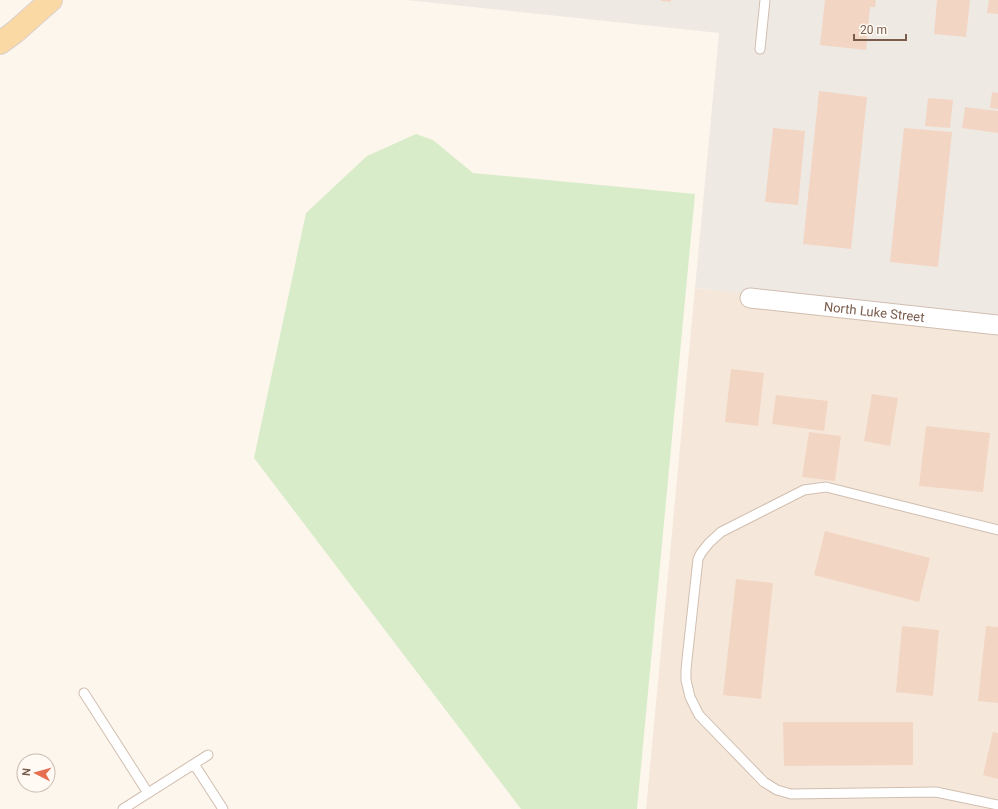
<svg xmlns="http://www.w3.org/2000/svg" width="998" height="809" viewBox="0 0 998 809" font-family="Roboto,sans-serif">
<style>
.residential{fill:#f5e8da}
.industrial{fill:#efe9e4}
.green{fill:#d8ecc9}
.building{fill:#f3d5c3}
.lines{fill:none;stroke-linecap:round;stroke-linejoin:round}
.service-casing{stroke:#d1beb0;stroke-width:11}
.minor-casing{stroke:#d1beb0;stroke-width:21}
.primary-casing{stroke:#dad1cd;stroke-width:24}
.service{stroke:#fff;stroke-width:9}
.minor{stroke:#fff;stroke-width:19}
.primary{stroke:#fbd9a5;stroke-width:22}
.labels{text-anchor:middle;stroke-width:4;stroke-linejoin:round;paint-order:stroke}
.street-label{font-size:13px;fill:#7a5c4d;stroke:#fffaf3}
</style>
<rect width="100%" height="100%" fill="#fdf6ec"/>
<path class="residential" d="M695,288L998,321V809H646Z"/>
<path class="industrial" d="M407,0H998V321L695,288L719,33Z"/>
<path class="green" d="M416,134L433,140L473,173L695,194L637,809H521L254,458L306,213L367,156Z"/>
<path class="building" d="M661,0H671V2L661,1Z
M825,0H876L875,7H870L866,50L820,45Z
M937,0H970L966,37L934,34Z
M989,0H998V14L987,13Z
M819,91L867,97L851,249L803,244Z
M992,92L998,93V109L990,108Z
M928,98L953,100L950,128L925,126Z
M965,107L998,111V133L962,128Z
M773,128L805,131L798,205L765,202Z
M904,128L952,132L938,267L890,262Z
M731,369L764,373L758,426L725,422Z
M872,394L898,398L890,446L864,441Z
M776,395L828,401L824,431L772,424Z
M926,426L990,433L983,492L919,486Z
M809,432L841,436L835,481L802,477Z
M825,531L930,558L919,602L814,575Z
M736,579L773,583L761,699L723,695Z
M902,626L939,630L933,696L896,692Z
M986,626L998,627V703L978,701Z
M783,722H913V765L784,766Z
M993,732L998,733V779L983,775Z"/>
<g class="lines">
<g class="service-casing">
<path id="service" d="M760,49L765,0
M998,530L826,487L804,490L721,532L709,543L701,553L698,559L686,669V680L690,697L699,715L764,782L777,790L791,794L936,792L998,805
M84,693L148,793
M194,764L223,809
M123,809L208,755"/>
</g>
<g class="minor-casing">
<g id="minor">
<path id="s1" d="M750,298L998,325"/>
</g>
</g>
<g class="primary-casing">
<path id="primary" d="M0,43L15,32L51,0"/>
</g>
<use href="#service" class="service"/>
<use href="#minor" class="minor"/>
<use href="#primary" class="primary"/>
</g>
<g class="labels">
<g class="street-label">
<text dy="5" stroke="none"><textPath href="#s1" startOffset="125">North Luke Street</textPath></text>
</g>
</g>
<g transform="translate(36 773) rotate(276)"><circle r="19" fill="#fffaf3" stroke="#cabbb1"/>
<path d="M0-3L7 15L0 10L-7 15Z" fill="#e76f51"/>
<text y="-6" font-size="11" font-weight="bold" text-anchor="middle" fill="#7a5c4d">N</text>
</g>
<path d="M854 34v6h52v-6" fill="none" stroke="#7a5c4d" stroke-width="2"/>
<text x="860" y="34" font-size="12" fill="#7a5c4d" stroke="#fffaf3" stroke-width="3" paint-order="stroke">20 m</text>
</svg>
